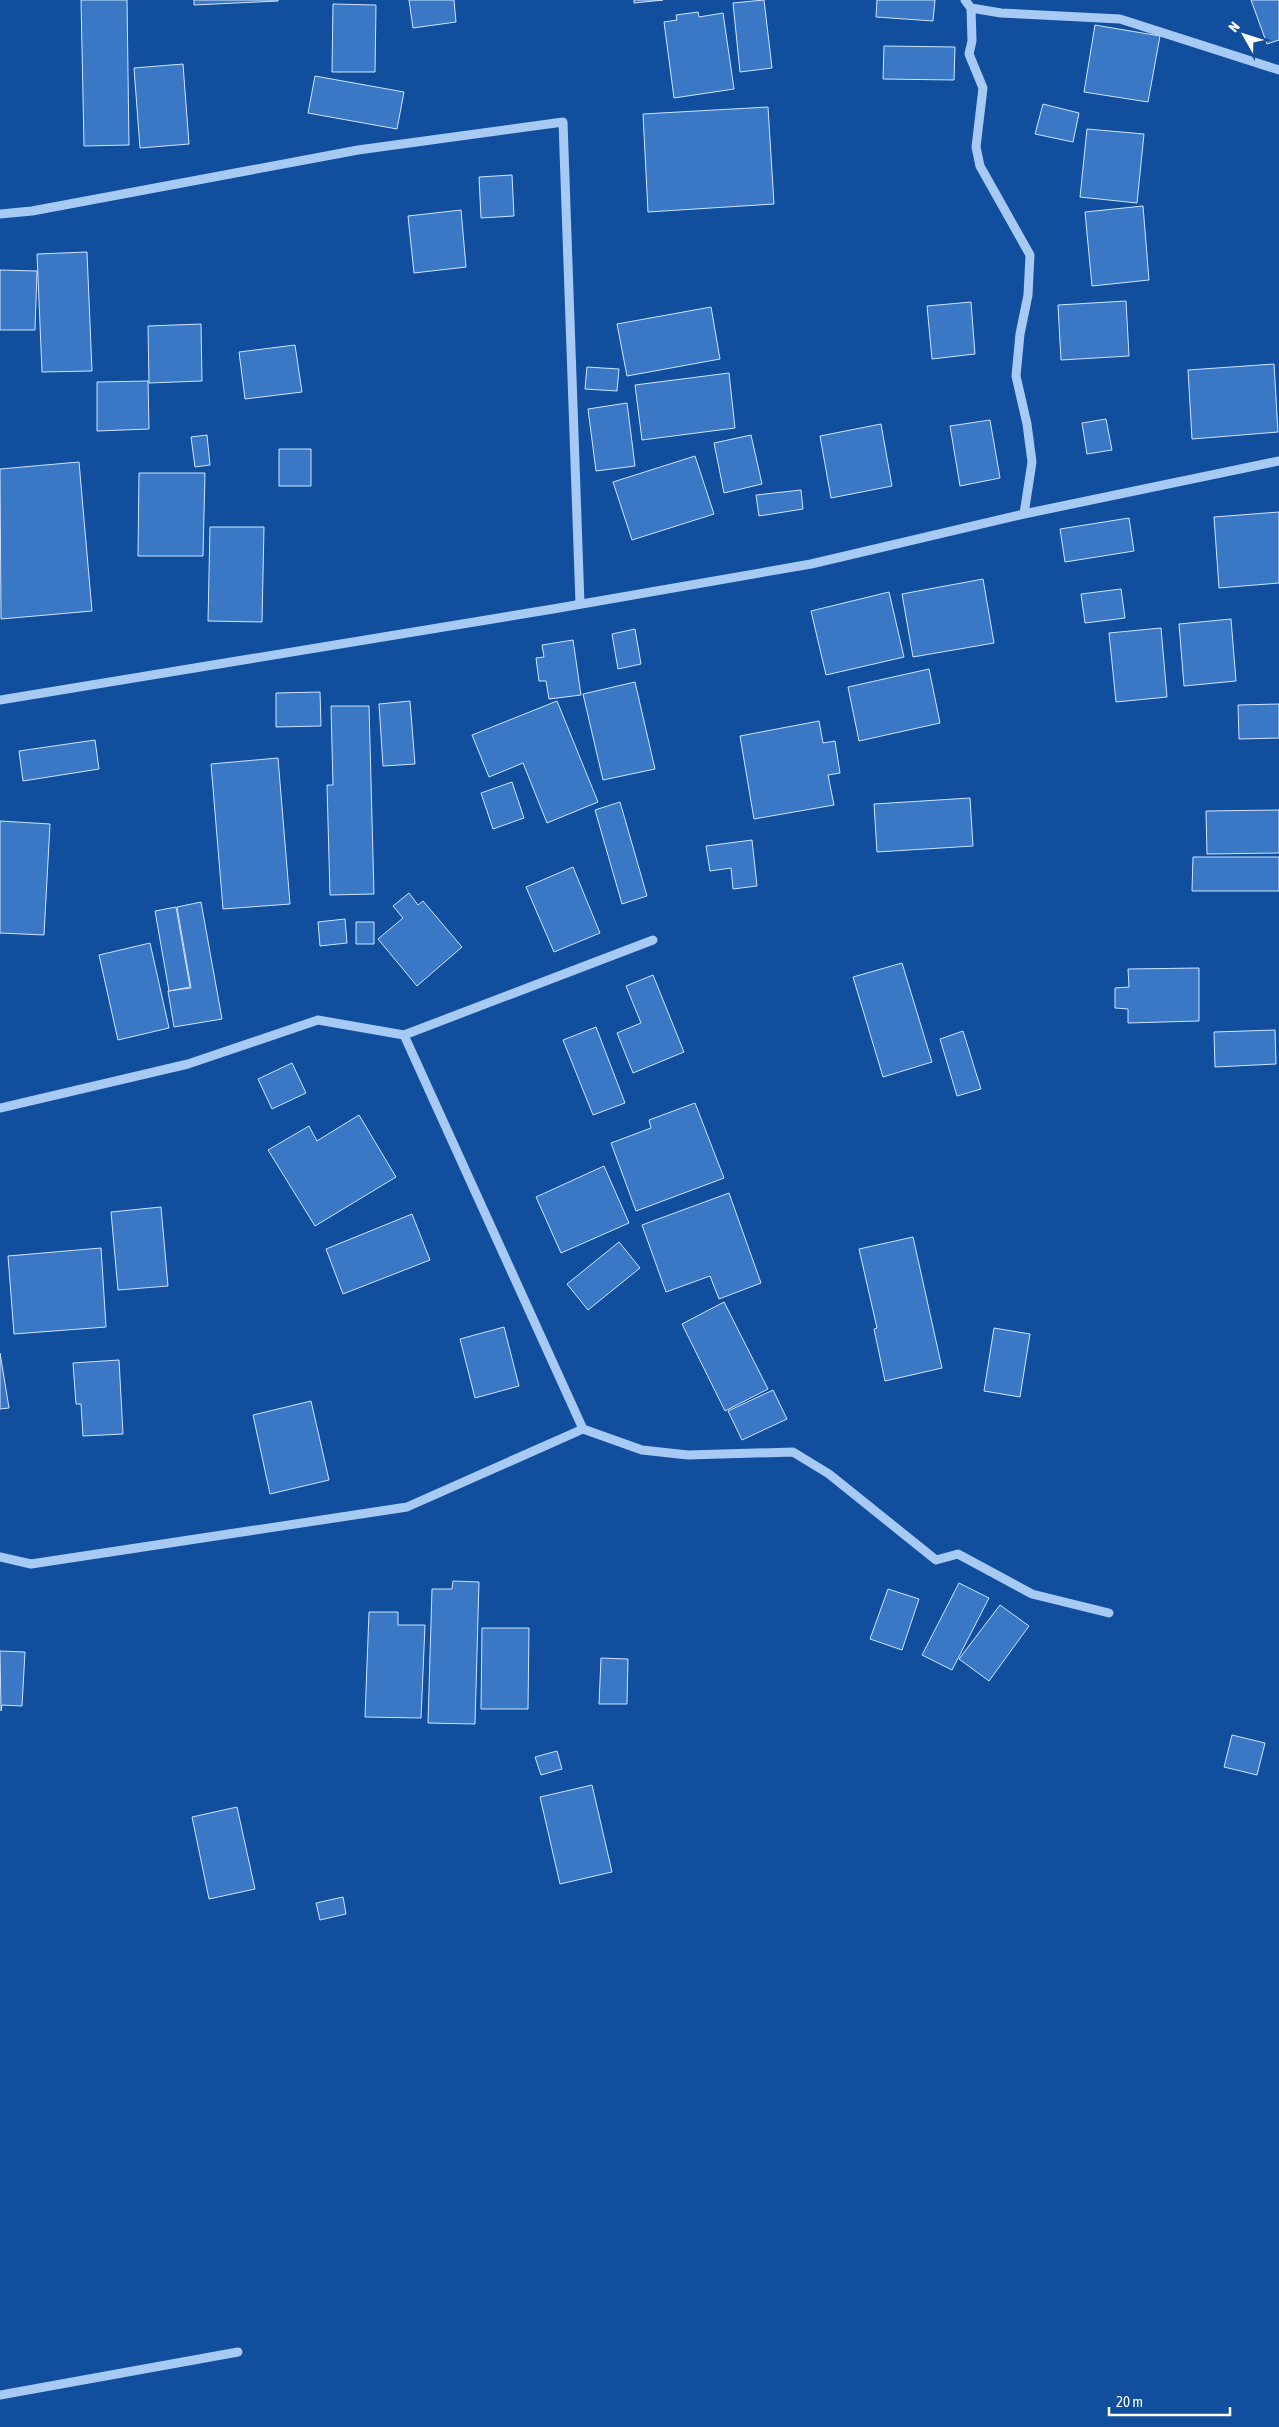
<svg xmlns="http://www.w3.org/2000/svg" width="1279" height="2427" viewBox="0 0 1279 2427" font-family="'Asap Condensed',sans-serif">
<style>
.building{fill:#3a78c5;stroke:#cfe5fe}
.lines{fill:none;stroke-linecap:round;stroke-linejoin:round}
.minor{stroke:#a7caf5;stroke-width:9}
</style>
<rect width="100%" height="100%" fill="#114f9e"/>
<path class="building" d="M81,0H127L129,145L84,146Z
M194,0H278V1L194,5Z
M409,0H454L456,22L413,28Z
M634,0H663L634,3Z
M764,0L772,68L740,72L733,3Z
M877,0H935L933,21L876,17Z
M1251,0H1279V40L1267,44Z
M333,4L376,5L375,72H332Z
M698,12L699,17L723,13L734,89L674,98L664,22L677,20L676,15Z
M1095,25L1160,36L1148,102L1084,92Z
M884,46L955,47L954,80L883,79Z
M183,64L189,144L140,148L134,68Z
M315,76L404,92L397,129L308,113Z
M1043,104L1079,113L1073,142L1035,134Z
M768,107L774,204L648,212L643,114Z
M1087,129L1144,134L1137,203L1080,197Z
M512,175L514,216L481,218L479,177Z
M1143,206L1149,280L1092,286L1085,212Z
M461,210L466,267L414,273L408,216Z
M87,252L92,371L42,372L37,254Z
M0,270L37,271L35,330H0Z
M1126,301L1129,356L1061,360L1058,305Z
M971,302L975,354L932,359L927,306Z
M711,307L720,359L627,376L617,324Z
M201,324L202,381L149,383L148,326Z
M295,345L302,392L245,399L239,352Z
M1274,364L1278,432L1192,439L1188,370Z
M587,367L619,369L617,391L585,389Z
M729,373L735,428L642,440L635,385Z
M148,381L149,429L97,431V382Z
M627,403L635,466L596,471L588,409Z
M1106,419L1112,450L1087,454L1082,423Z
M990,420L1000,478L960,486L950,426Z
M881,424L892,486L831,498L820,436Z
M207,435L210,465L195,467L191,437Z
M751,435L762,484L724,493L714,443Z
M279,449H311V486H279Z
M695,456L714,514L632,540L613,482Z
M79,462L92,611L1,619L0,469Z
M139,473H205L203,556H138Z
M801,490L803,509L759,516L756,495Z
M1279,512V583L1219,588L1214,517Z
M1129,518L1134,551L1065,562L1060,529Z
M210,527H264L262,622L208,621Z
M983,579L994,643L913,657L902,594Z
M1121,589L1125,618L1085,623L1081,594Z
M889,592L904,657L826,675L811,611Z
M1231,619L1236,681L1184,686L1179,624Z
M1161,628L1167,697L1116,702L1109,633Z
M635,629L641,664L618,669L612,634Z
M573,640L581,695L549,699L546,681H539L536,658L544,657L542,645Z
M929,669L940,723L859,741L848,687Z
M635,682L655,769L603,780L583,694Z
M320,692L321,726L276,727V693Z
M410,701L415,764L383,766L379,704Z
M557,701L598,802L547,823L523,763L489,777L472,735Z
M1279,704V738L1239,739L1238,705Z
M331,706H369L374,894L330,895L327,785H333Z
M819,721L823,743L835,741L840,773L828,775L834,805L754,819L740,736Z
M95,740L99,769L23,781L19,751Z
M278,758L290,904L223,909L211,764Z
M512,782L524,818L493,829L481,793Z
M970,798L973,846L877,852L874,804Z
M620,802L647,896L622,904L595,810Z
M1279,810V853L1207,854L1206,811Z
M0,821L50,824L44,935L0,933Z
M752,840L757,886L733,889L731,868L710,871L706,846Z
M1193,857H1279V891H1192Z
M573,867L600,933L554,952L526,887Z
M409,893L418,905L423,901L462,947L417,986L378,939L403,918L393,906Z
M201,902L222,1019L174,1027L168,991L191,988L177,907Z
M176,907L190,987L169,991L155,911Z
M345,919L347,943L320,946L318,922Z
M356,922H374V944H356Z
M150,943L169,1028L118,1040L99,955Z
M902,963L932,1062L883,1077L853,977Z
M1199,968V1021L1128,1023V1009L1115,1008V988L1129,987L1128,969Z
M653,975L684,1052L633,1073L617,1033L641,1023L626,986Z
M596,1027L625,1103L593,1115L563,1040Z
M1275,1030L1276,1064L1215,1067L1214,1032Z
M963,1031L981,1089L957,1096L940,1039Z
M292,1063L306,1093L272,1109L258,1079Z
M695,1103L724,1178L636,1211L611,1143L651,1128L649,1120Z
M359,1115L396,1177L315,1226L268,1150L309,1126L317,1141Z
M604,1166L629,1223L561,1253L536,1197Z
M729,1193L761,1283L719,1299L710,1276L666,1292L642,1225Z
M161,1207L168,1286L118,1290L111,1212Z
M412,1214L430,1260L343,1294L326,1249Z
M913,1237L942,1368L885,1381L874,1329L877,1328L859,1249Z
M619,1242L640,1268L588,1310L567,1284Z
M101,1248L106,1327L14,1334L8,1256Z
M724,1302L768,1389L725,1411L682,1324Z
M504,1327L519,1386L475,1398L460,1339Z
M994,1328L1030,1334L1020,1397L984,1391Z
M0,1353L9,1408L0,1409Z
M119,1360L123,1434L83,1436L81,1404H76L73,1363Z
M773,1390L787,1419L742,1440L728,1411Z
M311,1401L329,1480L270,1494L253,1415Z
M453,1581L479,1582L475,1724L428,1723L432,1589H452Z
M959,1583L989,1598L952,1670L922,1655Z
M888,1589L919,1599L902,1650L870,1639Z
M1000,1605L1029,1626L989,1681L959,1659Z
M369,1612H398V1625H425L421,1718L365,1717Z
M482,1628H529L528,1709H481Z
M0,1651L25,1652L22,1706L2,1705L1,1711Z
M601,1658L628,1659L627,1704H599Z
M1232,1735L1265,1743L1257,1775L1224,1767Z
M557,1751L562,1769L541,1775L535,1757Z
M592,1785L612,1872L560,1884L540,1797Z
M237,1807L255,1889L209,1899L192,1817Z
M343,1897L346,1914L320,1920L316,1903Z"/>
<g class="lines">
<path class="minor" d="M965,0L971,8L972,41L969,54L983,88L976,147L980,166L1030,255L1028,295L1020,334L1016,376L1027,424L1032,462L1024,514
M971,8L1001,13L1120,19L1279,70
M0,214L32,211L358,150L563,122L580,604
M0,700L553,609L811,564L1024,514L1279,461
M0,1108L188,1064L318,1020L404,1035L653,940
M583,1429L642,1450L688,1455L793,1452L829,1474L936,1560L958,1554L1032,1594L1109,1613
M0,1557L31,1564L407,1507L583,1429L404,1035
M0,2395L238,2352"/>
</g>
<g transform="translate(1244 35) rotate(309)" stroke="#114f9e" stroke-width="4" paint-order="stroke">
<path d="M0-4L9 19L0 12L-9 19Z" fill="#ffffff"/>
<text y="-8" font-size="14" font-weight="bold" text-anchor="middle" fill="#ffffff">N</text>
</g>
<path d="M1109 2407v8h121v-8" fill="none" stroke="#ffffff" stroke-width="2.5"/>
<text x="1116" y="2407" font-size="15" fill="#ffffff" stroke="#114f9e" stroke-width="4" paint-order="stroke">20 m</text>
</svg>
